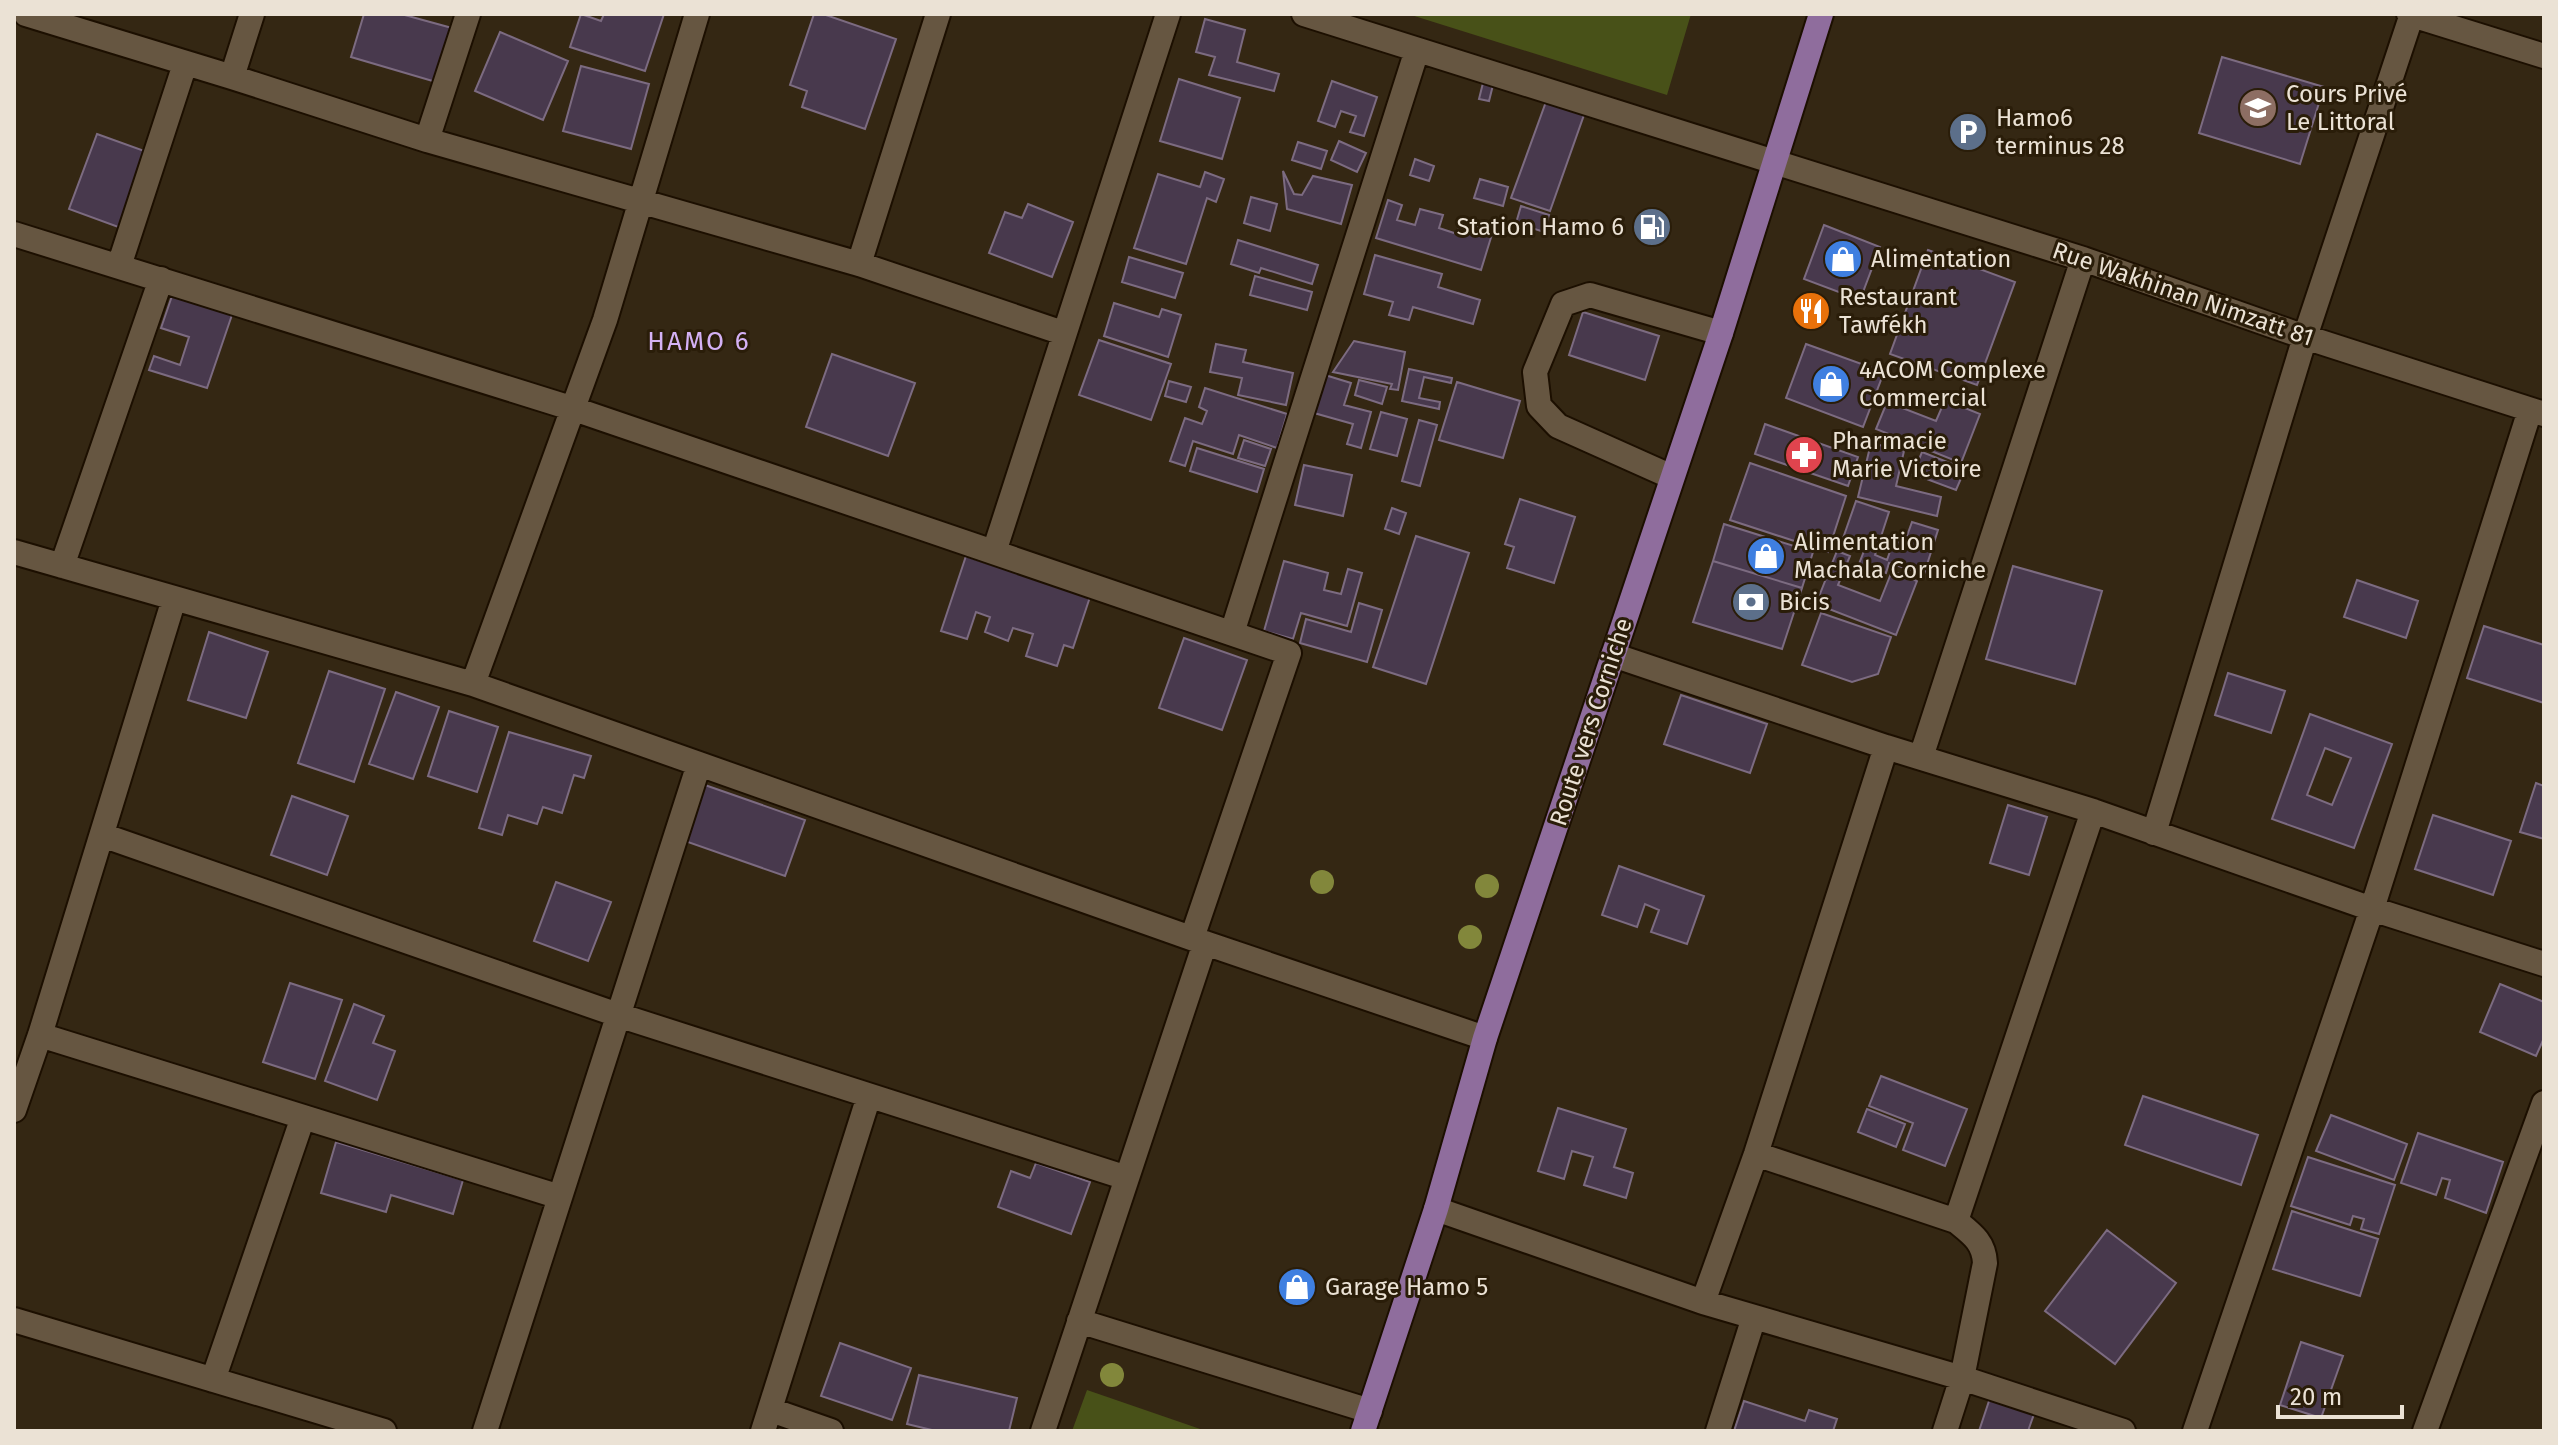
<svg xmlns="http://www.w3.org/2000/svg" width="2558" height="1445" viewBox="0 0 2558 1445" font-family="'Fira Sans',sans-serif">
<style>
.green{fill:#485118}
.building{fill:#48394d;stroke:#7c6b81;stroke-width:2;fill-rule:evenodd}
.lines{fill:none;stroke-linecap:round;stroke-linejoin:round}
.minor-casing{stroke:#1c0f00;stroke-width:28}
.major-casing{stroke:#1c0f00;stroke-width:28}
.minor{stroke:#665641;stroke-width:24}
.major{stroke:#8f6d9d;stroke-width:24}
.tree{fill:#82873b}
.labels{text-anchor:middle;stroke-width:6;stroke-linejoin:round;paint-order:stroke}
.poi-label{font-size:24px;fill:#ebe2d5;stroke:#2a1d09;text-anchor:start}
.street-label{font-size:24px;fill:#ebe2d5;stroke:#2a1d09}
.neighbourhood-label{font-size:26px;letter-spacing:2px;fill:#d4b1f5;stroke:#2a1d09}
</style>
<rect width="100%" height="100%" fill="#342713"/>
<path class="green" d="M1408,14H1691L1667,95Z
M1087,1390L1206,1431H1072Z"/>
<path class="building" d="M364,14H401L452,28L436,82L351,57Z
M581,14L601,21L604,14H664L645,71L570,47Z
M814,14H823L896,39L865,129L802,107L807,91L790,85Z
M1205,19L1245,30L1237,62L1279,74L1274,91L1209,75L1215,57L1196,52Z
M500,32L568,61L543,120L475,91Z
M2222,57L2324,87L2300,164L2199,133Z
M581,66L649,84L631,149L563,131Z
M1179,79L1240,98L1222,159L1160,141Z
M1332,81L1377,97L1364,136L1350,132L1356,116L1341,111L1335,127L1318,121Z
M1483,83L1493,85L1489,101L1479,99Z
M1547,99L1585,112L1550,211L1511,198Z
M97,134L150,153L121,228L69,209Z
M1339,141L1366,153L1357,172L1331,160Z
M1298,142L1327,151L1321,169L1292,160Z
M1415,159L1434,166L1429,181L1410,175Z
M1283,171L1294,194L1302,195L1313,176L1352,185L1341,224L1287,209Z
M1205,172L1224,179L1216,202L1207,198L1186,264L1134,248L1158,174L1200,187Z
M1480,179L1508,187L1503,206L1474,198Z
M1251,197L1277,204L1270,231L1244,223Z
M1388,200L1402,205L1397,220L1415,225L1420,209L1443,215L1439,228L1457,234L1461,221L1493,231L1481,270L1376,238Z
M1028,204L1073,222L1052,277L989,253L1005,212L1022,218Z
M1521,206L1549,215L1544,232L1516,223Z
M1824,225L1880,247L1860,300L1804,279Z
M1238,240L1318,265L1312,284L1261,268L1259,273L1231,264Z
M1928,250L2015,282L1977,385L1890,354Z
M1375,255L1442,274L1438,287L1480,300L1473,324L1413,307L1409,320L1389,315L1393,302L1364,294Z
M1129,257L1183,273L1175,298L1122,282Z
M1255,276L1312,292L1307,310L1250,295Z
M173,293L233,312L207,388L149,370L154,356L180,365L189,337L161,328Z
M1114,303L1159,317L1162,309L1181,315L1168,357L1104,336Z
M1583,312L1659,336L1645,380L1569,355Z
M1099,340L1171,364L1151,420L1079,395Z
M1354,341L1405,352L1398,390L1390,389L1392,384L1333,372Z
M1216,344L1246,350L1243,362L1293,373L1286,405L1238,395L1242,378L1210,372Z
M1806,344L1884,372L1863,427L1786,398Z
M832,354L915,383L888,456L806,427Z
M1409,369L1452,378L1451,383L1424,377L1419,398L1440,402L1439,409L1402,401Z
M1325,375L1351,383L1344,405L1371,412L1361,448L1347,444L1353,424L1314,413Z
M1359,380L1387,387L1382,404L1355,395Z
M1169,381L1191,387L1186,402L1165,396Z
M1457,382L1520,401L1503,458L1439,440Z
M1205,388L1287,414L1277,448L1239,435L1233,454L1193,441L1185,466L1170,461L1185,418L1202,424L1207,411L1199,407Z
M1945,400L1980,414L1961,463L1876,429L1887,402L1936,421Z
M1381,412L1407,419L1397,456L1370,449Z
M1419,420L1437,425L1420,486L1402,481Z
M1765,424L1858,457L1848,486L1755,454Z
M1244,440L1271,449L1265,466L1238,458Z
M1871,443L1904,451L1896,486L1941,497L1937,516L1858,497Z
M1197,448L1264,469L1257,492L1190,471Z
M1922,452L1965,469L1956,490L1913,474Z
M1750,463L1846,496L1828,552L1730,520Z
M1304,465L1352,475L1343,516L1295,505Z
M1520,499L1575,517L1554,583L1507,568L1514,547L1505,544Z
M1856,501L1889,512L1875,555L1887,560L1894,540L1904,544L1912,522L1938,530L1924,574L1889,563L1886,573L1859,564L1864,551L1841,544Z
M1392,508L1406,513L1399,534L1385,529Z
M1724,524L1813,552L1802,588L1713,561Z
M1416,536L1469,553L1426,684L1373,667Z
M1837,551L1850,556L1838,585L1880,601L1892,571L1917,581L1896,635L1816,604Z
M966,556L1090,597L1073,648L1064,645L1057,666L1026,656L1033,634L1013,628L1008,641L985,632L990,617L976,612L967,639L941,631Z
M1284,561L1328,573L1324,590L1341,594L1348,569L1362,573L1347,626L1301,613L1293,639L1264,631Z
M1713,561L1802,588L1782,649L1693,622Z
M2013,566L2102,591L2075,684L1986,659Z
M2357,580L2418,601L2406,638L2344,617Z
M1359,603L1382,610L1367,662L1300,643L1306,619L1351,632Z
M1821,613L1891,637L1878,674L1852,682L1802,665Z
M2484,626L2544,645V703L2467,678Z
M209,632L268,652L246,718L188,700Z
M1184,638L1247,660L1222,730L1159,708Z
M329,671L385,689L354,782L298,763Z
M2228,673L2285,691L2271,733L2215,715Z
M396,692L439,707L413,779L369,764Z
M1681,695L1767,724L1750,773L1664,744Z
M449,711L498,727L477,792L428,776Z
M2310,714L2392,744L2354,848L2272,819ZM2325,748L2351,758L2332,805L2307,795Z
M509,732L591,756L584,778L574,775L562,813L543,807L537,824L508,815L502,835L479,828Z
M2536,783L2544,786V839L2520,832Z
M702,784L805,820L785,876L682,840Z
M292,796L348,816L327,875L271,855Z
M2008,805L2047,817L2029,875L1990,863Z
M2433,815L2511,841L2493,895L2415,869Z
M1619,866L1704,896L1687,944L1651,932L1659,910L1645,904L1637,927L1602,915Z
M556,882L611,902L588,961L534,941Z
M290,983L342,1000L315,1079L263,1062Z
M2500,984L2544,1002V1038L2536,1056L2480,1032Z
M354,1004L384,1016L373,1043L395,1051L377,1100L325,1081Z
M1881,1076L1967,1109L1945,1166L1903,1150L1913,1123L1869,1106Z
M2143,1096L2258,1135L2241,1185L2125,1145Z
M1558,1108L1626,1129L1614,1167L1633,1173L1626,1198L1584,1185L1593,1157L1572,1151L1564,1179L1538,1171Z
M1867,1109L1905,1124L1896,1147L1858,1132Z
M2331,1115L2407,1144L2394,1180L2316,1151Z
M2418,1133L2503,1162L2486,1213L2445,1198L2450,1180L2442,1178L2436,1195L2401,1183Z
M336,1142L463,1180L453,1214L391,1195L386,1212L321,1193Z
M2308,1157L2395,1185L2379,1234L2361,1229L2364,1219L2353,1216L2350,1225L2291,1206Z
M1036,1163L1090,1182L1071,1234L998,1207L1011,1171L1030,1178Z
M2292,1211L2378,1239L2360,1296L2273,1269Z
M2107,1230L2176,1283L2115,1364L2045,1311Z
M2301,1342L2343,1356L2321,1418L2280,1405Z
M840,1343L911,1368L892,1420L821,1396Z
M919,1375L1017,1398L1009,1431H936L907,1424Z
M1990,1398L2034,1414L2028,1431H1979Z
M1744,1401L1805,1421L1809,1410L1837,1419L1833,1431H1734Z"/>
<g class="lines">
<g class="minor-casing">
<path id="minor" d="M26,14L232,77L427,140L859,264L1063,333
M1304,14L2083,259L2305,337L2544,414
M2409,14L2544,56
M232,77L252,14
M427,140L468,14
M14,234L574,409L1289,653L1192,938
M859,264L938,14
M119,266L185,64
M1672,477L1558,426L1539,406L1535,372L1563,304L1590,295L1721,333
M14,552L473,684L1205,943L1485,1038
M994,552L1168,14
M62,566L161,279
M1232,633L1417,50
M1613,655L1886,747L2093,811L2372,909L2544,964
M473,684L605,320L697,14
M1921,757L2083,259
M2154,833L2305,337L2412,14
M102,835L618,1015L1127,1178
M40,1035L560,1197
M14,1110L40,1035L174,599
M1756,1154L1956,1221C1972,1234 1984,1242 1985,1263L1962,1378L1945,1431
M1436,1209L1703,1302L1962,1378L2123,1431
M1956,1221L2093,811
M1703,1302L1756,1154L1886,747
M14,1320L384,1431
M1079,1321L1370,1411
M213,1380L303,1117
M771,1410L831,1431
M485,1431L699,764
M763,1431L869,1096
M1043,1431L1205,943
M1718,1431L1754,1317
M2195,1431L2372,909L2530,410
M2425,1431L2544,1103"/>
</g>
<g class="major-casing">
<path id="major" d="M1363,1431L1436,1209L1485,1038L1721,333L1821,14"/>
</g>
<use href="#minor" class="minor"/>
<use href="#major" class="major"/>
</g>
<g class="tree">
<circle cx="1322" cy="882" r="12"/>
<circle cx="1487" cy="886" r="12"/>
<circle cx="1470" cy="937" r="12"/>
<circle cx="1112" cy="1375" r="12"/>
</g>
<defs>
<g id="school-disc" transform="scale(2)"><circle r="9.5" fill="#8d6e63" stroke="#2a1d09"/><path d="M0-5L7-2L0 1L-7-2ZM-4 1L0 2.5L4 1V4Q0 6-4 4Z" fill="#fff"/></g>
<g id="parking-disc" transform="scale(2)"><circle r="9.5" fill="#5c6f8a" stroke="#2a1d09"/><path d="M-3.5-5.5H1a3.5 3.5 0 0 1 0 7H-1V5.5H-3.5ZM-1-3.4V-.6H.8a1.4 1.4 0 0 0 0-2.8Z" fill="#fff"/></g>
<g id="fuel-disc" transform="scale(2)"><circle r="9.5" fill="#5c6f8a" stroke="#2a1d09"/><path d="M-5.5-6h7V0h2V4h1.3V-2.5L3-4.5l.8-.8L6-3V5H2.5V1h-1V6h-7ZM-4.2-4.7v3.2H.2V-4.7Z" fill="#fff"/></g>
<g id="shop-disc" transform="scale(2)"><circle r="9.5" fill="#3f7fe0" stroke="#2a1d09"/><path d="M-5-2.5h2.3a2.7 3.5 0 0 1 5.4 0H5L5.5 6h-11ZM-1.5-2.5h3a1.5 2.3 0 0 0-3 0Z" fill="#fff"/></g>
<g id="restaurant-disc" transform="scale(2)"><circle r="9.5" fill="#e8710a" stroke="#2a1d09"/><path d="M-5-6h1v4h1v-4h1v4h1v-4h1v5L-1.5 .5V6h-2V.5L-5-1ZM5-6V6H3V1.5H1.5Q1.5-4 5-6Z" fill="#fff"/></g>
<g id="pharmacy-disc" transform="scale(2)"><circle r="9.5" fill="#e0444e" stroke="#2a1d09"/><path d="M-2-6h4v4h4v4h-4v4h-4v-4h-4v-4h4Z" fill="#fff"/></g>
<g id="bank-disc" transform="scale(2)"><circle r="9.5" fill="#5c6f8a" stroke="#2a1d09"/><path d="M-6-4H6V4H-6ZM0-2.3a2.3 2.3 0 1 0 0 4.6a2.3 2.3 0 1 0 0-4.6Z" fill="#fff"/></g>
</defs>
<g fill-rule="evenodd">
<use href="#school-disc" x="2258" y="108"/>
<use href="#parking-disc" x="1968" y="132"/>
<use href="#fuel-disc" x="1652" y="227"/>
<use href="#shop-disc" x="1843" y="259"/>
<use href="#restaurant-disc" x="1811" y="311"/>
<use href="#shop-disc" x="1831" y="384"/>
<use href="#pharmacy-disc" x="1804" y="455"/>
<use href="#shop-disc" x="1766" y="556"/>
<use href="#bank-disc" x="1751" y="602"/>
<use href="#shop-disc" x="1297" y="1287"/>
</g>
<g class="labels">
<g class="poi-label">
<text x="2286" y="102">Cours Privé<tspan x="2286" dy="28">Le Littoral</tspan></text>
<text x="1996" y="126">Hamo6<tspan x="1996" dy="28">terminus 28</tspan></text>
<text x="1624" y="235" text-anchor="end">Station Hamo 6</text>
<text x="1871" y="267">Alimentation</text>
<text x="1839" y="305">Restaurant<tspan x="1839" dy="28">Tawfékh</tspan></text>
<text x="1859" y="378">4ACOM Complexe<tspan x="1859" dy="28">Commercial</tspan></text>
<text x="1832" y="449">Pharmacie<tspan x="1832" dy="28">Marie Victoire</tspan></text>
<text x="1794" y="550">Alimentation<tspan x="1794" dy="28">Machala Corniche</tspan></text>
<text x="1779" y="610">Bicis</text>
<text x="1325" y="1295">Garage Hamo 5</text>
</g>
<g class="street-label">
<text transform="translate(2183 294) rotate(19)" y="8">Rue Wakhinan Nimzatt 81</text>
<text transform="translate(1591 722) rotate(-72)" y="8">Route vers Corniche</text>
</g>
<g class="neighbourhood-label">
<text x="699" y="350">HAMO 6</text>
</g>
</g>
<rect width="2558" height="1445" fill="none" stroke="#ebe2d5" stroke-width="32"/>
<path d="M2278 1405v12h124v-12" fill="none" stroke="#ebe2d5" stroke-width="4"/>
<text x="2290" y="1405" font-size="24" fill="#ebe2d5" stroke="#2a1d09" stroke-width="6" paint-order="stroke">20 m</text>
</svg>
